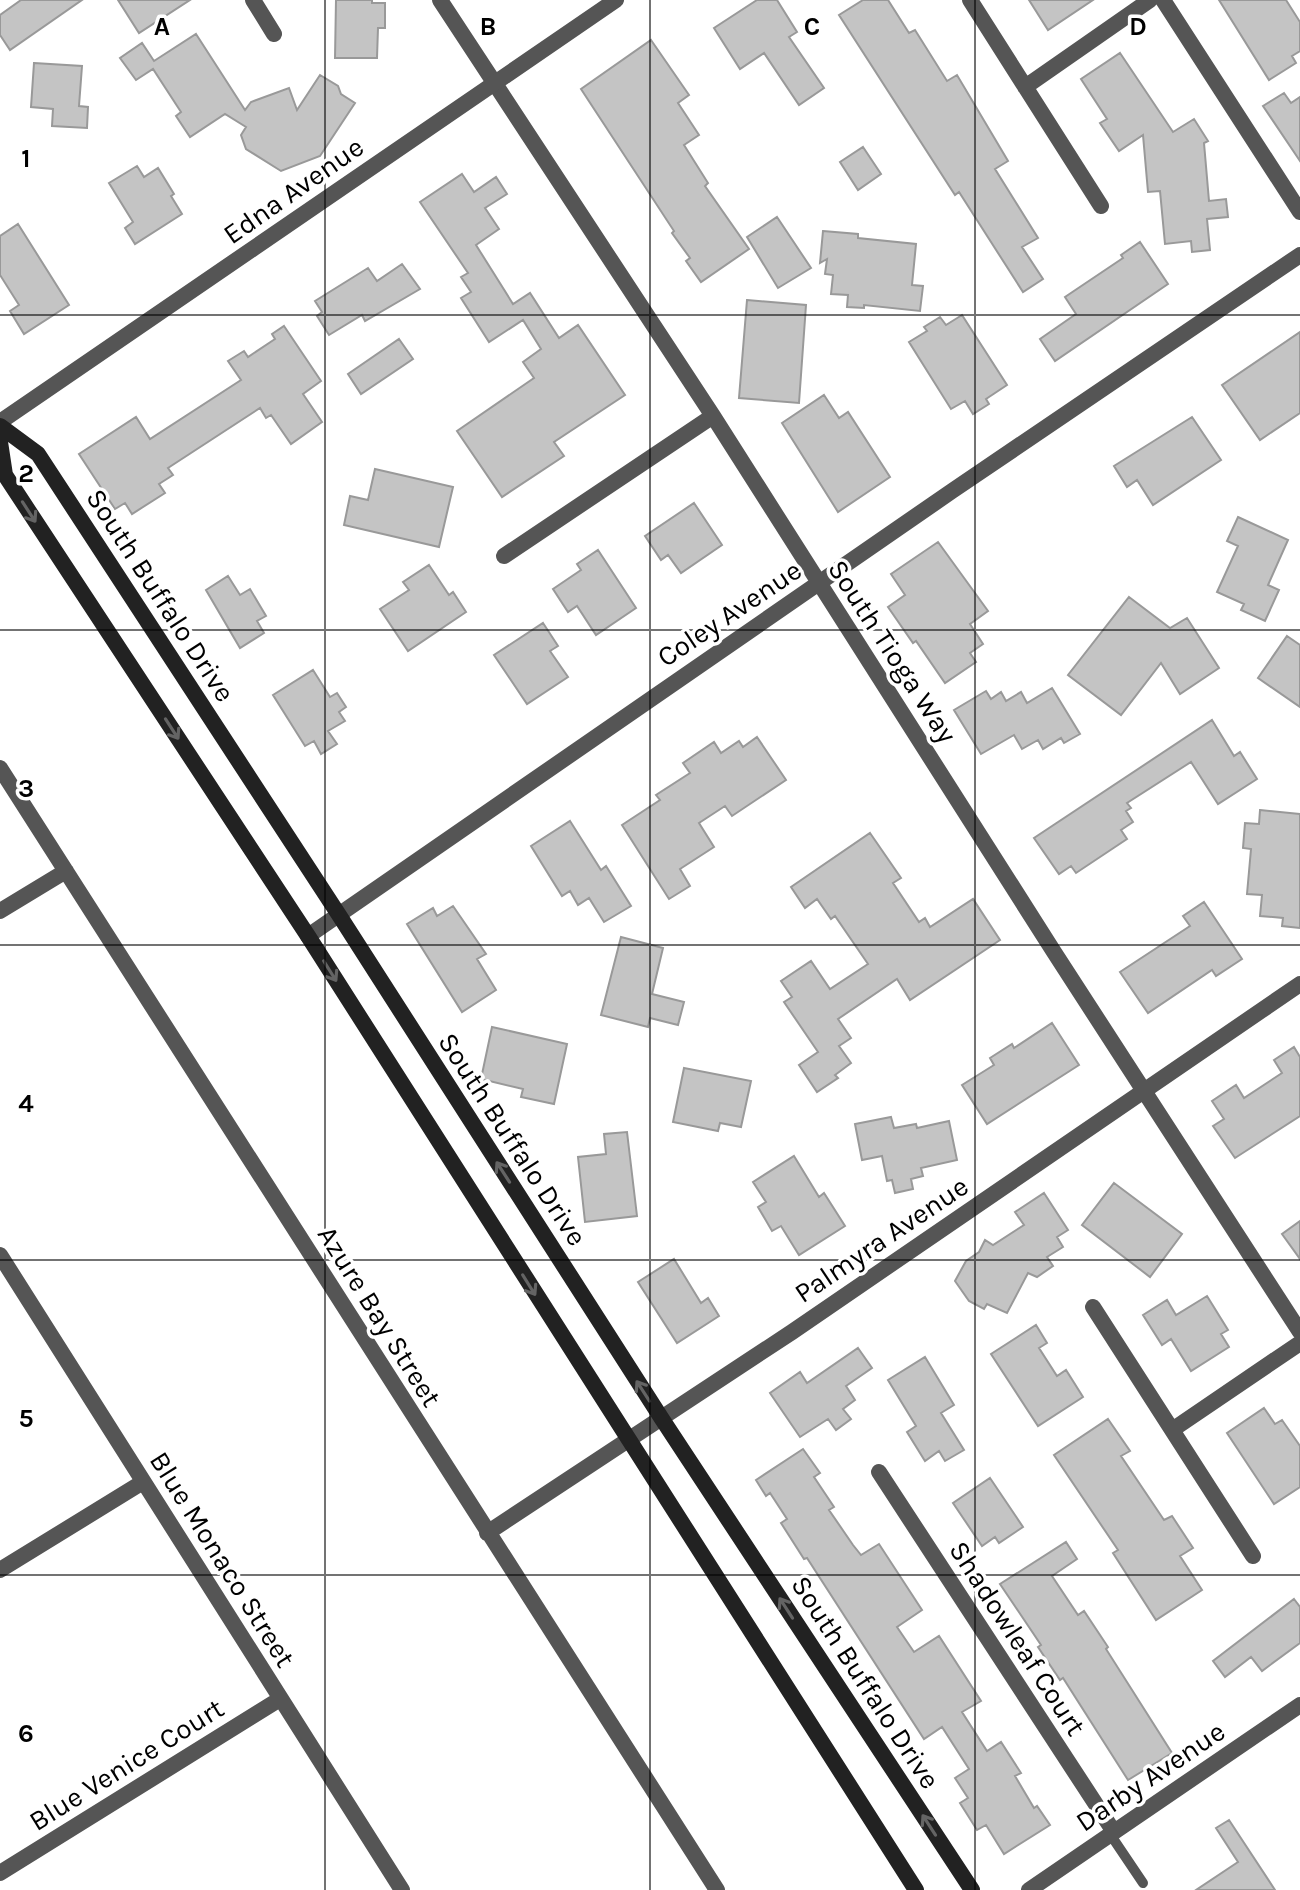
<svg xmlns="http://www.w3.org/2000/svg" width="1300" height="1890" viewBox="0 0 1300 1890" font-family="Karla,sans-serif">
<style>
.building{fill:#c4c4c4;stroke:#999;stroke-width:2}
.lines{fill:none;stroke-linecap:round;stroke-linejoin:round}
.service{stroke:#555;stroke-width:10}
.minor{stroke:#555;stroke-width:16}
.tertiary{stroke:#555;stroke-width:16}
.secondary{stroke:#222;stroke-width:16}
.oneway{stroke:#646464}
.grid{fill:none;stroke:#000;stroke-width:2;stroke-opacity:0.55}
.labels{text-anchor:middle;stroke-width:7;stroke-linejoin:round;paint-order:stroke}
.street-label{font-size:28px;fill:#000;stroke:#fff}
.grid-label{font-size:26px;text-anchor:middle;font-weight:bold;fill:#000;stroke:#fff;stroke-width:7;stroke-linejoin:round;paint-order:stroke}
</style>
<rect width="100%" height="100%" fill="#fff"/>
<path class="building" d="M21,0H82L10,50L0,35V15Z
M118,0H190L139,33Z
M336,0H372V3H385V28H378L377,58H335Z
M757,0H777L797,32L789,37L824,88L799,105L764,53L740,69L714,28Z
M863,0H888L909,33L915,30L947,81L957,75L1008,161L995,169L1038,238L1022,247L1043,279L1023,292L959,192L955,195L839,15Z
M1029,0H1093L1048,30Z
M1219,0H1286L1300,22V51L1292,56L1296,63L1269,80Z
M196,34L245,110L251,102L289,88L297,110L320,75L338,86L341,94L355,103L320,156L281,171L246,149L241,135L246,127L225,114L190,137L176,116L181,112L153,69L136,80L120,58L142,43L154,61Z
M651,40L689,95L678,103L699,135L684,145L708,183L705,186L749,249L701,282L686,261L690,258L672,233L674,231L581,89Z
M1120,53L1173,132L1194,119L1208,141L1204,143L1209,201L1226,199L1228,217L1207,219L1210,250L1192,252L1191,241L1165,244L1160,191L1148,192L1143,135L1119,151L1100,123L1107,119L1081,79Z
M34,63L82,66L79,106L88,107L87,128L52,126L53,109L31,107Z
M1284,93L1291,103L1300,97V161L1263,106Z
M863,147L881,174L858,190L840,162Z
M137,166L144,177L158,168L174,194L171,196L182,214L135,244L125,228L133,222L109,183Z
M462,174L474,192L496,177L507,194L485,208L499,229L476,245L513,304L530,293L559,338L578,325L625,395L554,442L564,456L502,497L457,431L534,378L523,362L541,349L523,320L489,342L461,298L471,292L461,277L468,273L420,202Z
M777,217L811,268L778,288L747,237Z
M18,224L69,305L24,334L10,311L19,305L0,275V236Z
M823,231L858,234V238L916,244L912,285L923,286L920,311L864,305V308L847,307L848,295L831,294L833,275L825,274L827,259L820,263Z
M1140,242L1168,284L1055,361L1040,339L1076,314L1065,297L1123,258L1121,255Z
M402,264L420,289L365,321L362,315L329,335L317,316L322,312L315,301L368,268L377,281Z
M747,300L806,305L799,403L739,398Z
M962,315L1007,385L986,399L989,404L973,414L965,401L951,409L909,342L927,331L924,327L940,317L946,325Z
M284,326L321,381L303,394L322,422L291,444L271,415L266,418L260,408L168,468L173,475L159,484L165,493L132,514L125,503L115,509L79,454L136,417L150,439L241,380L228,361L244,351L248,357L275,339L272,334Z
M1300,332V413L1260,440L1222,385Z
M399,339L413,359L361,394L348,374Z
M824,395L839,418L848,412L890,477L838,512L782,423Z
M1192,417L1221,460L1153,505L1137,480L1127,487L1114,466Z
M375,469L453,487L439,547L344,525L350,496L368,500Z
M694,503L722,545L681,573L668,555L661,560L645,536Z
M1238,517L1288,540L1268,585L1279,590L1265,621L1241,610L1244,604L1217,592L1238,546L1227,541Z
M938,542L988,611L970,624L983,644L970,653L976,662L945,683L916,641L913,643L888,607L905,595L891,574Z
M598,550L636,608L596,635L577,606L568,612L553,589L581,570L577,564Z
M429,565L449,595L453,592L466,612L408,651L380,609L409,590L403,582Z
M228,576L240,595L250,589L266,616L257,621L264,633L240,648L206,590Z
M1129,597L1170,628L1187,618L1219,668L1180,694L1161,663L1121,715L1068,675Z
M543,623L558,646L550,651L568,677L527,704L494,655Z
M1287,636L1300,645V707L1258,678Z
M313,670L330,697L337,693L346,707L339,712L345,721L328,731L337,744L321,754L314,741L305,746L273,695Z
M1052,688L1080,734L1064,743L1061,738L1043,749L1038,740L1022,749L1014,735L981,754L954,710L986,691L991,699L1001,692L1006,701L1021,692L1027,703Z
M1212,720L1234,756L1240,752L1257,779L1218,804L1191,762L1127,803L1131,808L1126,811L1133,822L1121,830L1127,839L1076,873L1071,866L1059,874L1034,838Z
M757,737L786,780L732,816L725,806L699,823L714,847L680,869L690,886L669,899L622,825L660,800L656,795L690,773L683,763L714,742L721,753L739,741L743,747Z
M1260,810L1300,814V928L1282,926L1283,918L1260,916L1262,895L1247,894L1251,849L1243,848L1245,823L1259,824Z
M570,821L601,870L606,866L631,906L604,922L589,898L578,905L570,891L562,896L531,846Z
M870,833L901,878L893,883L919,922L925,918L930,927L973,899L1000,940L910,1000L897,979L838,1019L851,1038L839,1046L851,1063L835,1075L838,1078L817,1092L799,1065L818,1052L784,1002L792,997L781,981L811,961L830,989L868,964L835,916L831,919L817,899L805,908L791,887Z
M1204,902L1242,959L1216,976L1212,970L1148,1013L1120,972L1190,926L1183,916Z
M453,906L486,954L477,959L496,990L462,1012L407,924L433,908L437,916Z
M621,937L663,948L652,994L684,1002L678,1025L650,1018L648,1027L601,1015Z
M1052,1023L1079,1065L987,1124L962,1085L994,1065L990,1058L1012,1044L1014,1048Z
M492,1027L567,1044L554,1104L521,1097L523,1089L481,1079Z
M1294,1047L1300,1057V1116L1235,1158L1213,1126L1224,1119L1212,1101L1236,1085L1244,1098L1282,1073L1274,1060Z
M684,1068L751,1081L741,1127L720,1123L718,1131L673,1122Z
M891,1117L894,1128L916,1124L917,1128L949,1121L957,1160L921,1168L923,1176L911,1179L913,1189L895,1193L892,1180L887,1181L882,1156L862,1160L855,1124Z
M627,1132L637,1216L585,1222L578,1157L606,1154L604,1134Z
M794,1156L819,1197L824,1193L845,1226L799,1255L781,1226L772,1231L758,1207L766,1202L753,1182Z
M1114,1183L1182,1234L1150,1277L1082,1225Z
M1044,1193L1068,1230L1057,1237L1063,1247L1047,1257L1053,1266L1037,1277L1028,1273L1007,1313L987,1304L984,1309L969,1301L955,1281L966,1261L979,1252L985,1240L993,1245L1024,1225L1015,1212Z
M1300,1221V1259L1282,1234Z
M674,1259L701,1303L708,1298L719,1316L677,1343L638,1282Z
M1207,1296L1228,1330L1221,1334L1229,1347L1191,1371L1171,1339L1162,1345L1143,1315L1167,1300L1176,1315Z
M1036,1325L1047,1343L1039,1348L1057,1376L1066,1370L1083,1397L1038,1426L991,1354Z
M858,1348L872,1368L846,1386L855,1400L843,1409L851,1419L836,1430L828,1419L800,1437L770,1393L800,1372L807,1383Z
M925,1357L954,1405L941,1413L964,1450L945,1461L939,1451L925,1461L907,1432L916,1426L888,1380Z
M1264,1408L1275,1424L1282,1420L1300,1446V1487L1274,1504L1227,1433Z
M1108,1419L1130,1451L1121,1456L1164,1520L1172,1516L1193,1548L1180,1556L1202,1590L1156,1620L1113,1553L1118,1550L1054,1455Z
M803,1449L820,1473L814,1477L834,1507L829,1510L853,1545L861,1555L879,1544L922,1610L897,1627L914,1652L939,1636L981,1701L962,1712L987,1751L1001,1742L1021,1773L1015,1776L1034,1808L1037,1806L1050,1825L1004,1854L986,1825L977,1830L960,1803L968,1798L955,1778L969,1769L942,1727L924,1739L807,1558L804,1559L781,1523L787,1519L770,1493L766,1496L756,1480Z
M990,1478L1023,1527L999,1543L995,1537L982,1546L953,1503Z
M1066,1542L1077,1559L1052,1576L1078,1615L1084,1611L1108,1647L1106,1649L1172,1753L1128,1780L1063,1678L1060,1680L1038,1647L1041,1645L1000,1584Z
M1294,1599L1300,1607V1643L1262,1671L1251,1657L1225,1677L1213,1661Z
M1229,1820L1275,1890H1196L1238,1862L1216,1828Z"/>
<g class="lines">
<path class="service" d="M1110,1834L1143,1883"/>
<path class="minor" d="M253,0L274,34
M440,0L713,416L1054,952L1300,1332
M970,0L1101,206
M1163,0L1300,212
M1025,87L1150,0
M504,556L713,416
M0,768L717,1890
M0,911L66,871
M308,936L952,491L1300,255
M0,1255L402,1890
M1093,1307L1253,1556
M1172,1430L1300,1343
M879,1472L1114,1832
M487,1533L792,1332L1300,984
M0,1570L143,1482
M0,1873L280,1699
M1029,1890L1300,1705"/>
<path class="tertiary" d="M0,422L616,0"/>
<path class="secondary" d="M0,426L38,454L339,915L662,1419L972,1890
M0,442L5,475L308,936L916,1890"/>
</g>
<defs><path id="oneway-shaft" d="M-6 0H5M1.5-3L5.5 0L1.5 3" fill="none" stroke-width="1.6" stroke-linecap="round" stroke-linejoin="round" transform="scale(2)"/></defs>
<g class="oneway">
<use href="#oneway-shaft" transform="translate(29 512) rotate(57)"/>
<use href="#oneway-shaft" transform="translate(172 729) rotate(57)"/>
<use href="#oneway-shaft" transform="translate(330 971) rotate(58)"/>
<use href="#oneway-shaft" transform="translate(503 1172) rotate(-123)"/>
<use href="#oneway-shaft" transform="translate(529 1285) rotate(58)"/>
<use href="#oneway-shaft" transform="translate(643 1391) rotate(-123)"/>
<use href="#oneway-shaft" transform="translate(786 1608) rotate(-123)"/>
<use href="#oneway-shaft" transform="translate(929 1825) rotate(-123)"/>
</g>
<path class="grid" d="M325,0V1890M650,0V1890M975,0V1890M0,315H1300M0,630H1300M0,945H1300M0,1260H1300M0,1575H1300"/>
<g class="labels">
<g class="street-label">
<text transform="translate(293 190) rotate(-35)" y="10">Edna Avenue</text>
<text transform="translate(161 595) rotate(57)" y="10">South Buffalo Drive</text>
<text transform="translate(729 613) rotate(-34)" y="10">Coley Avenue</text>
<text transform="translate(893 651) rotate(57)" y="10">South Tioga Way</text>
<text transform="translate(513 1139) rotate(57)" y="10">South Buffalo Drive</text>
<text transform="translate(881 1239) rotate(-34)" y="10">Palmyra Avenue</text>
<text transform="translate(380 1316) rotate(58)" y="10">Azure Bay Street</text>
<text transform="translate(223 1559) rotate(58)" y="10">Blue Monaco Street</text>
<text transform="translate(1018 1638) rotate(57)" y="10">Shadowleaf Court</text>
<text transform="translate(866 1682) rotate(57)" y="10">South Buffalo Drive</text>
<text transform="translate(126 1764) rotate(-32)" y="10">Blue Venice Court</text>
<text transform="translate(1150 1776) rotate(-34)" y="10">Darby Avenue</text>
</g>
</g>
<g class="grid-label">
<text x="162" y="35">A</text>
<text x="488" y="35">B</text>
<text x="812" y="35">C</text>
<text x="1138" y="35">D</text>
<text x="26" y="167">1</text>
<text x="26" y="482">2</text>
<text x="26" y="797">3</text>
<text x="26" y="1112">4</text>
<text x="26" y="1427">5</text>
<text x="26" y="1742">6</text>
</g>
</svg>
